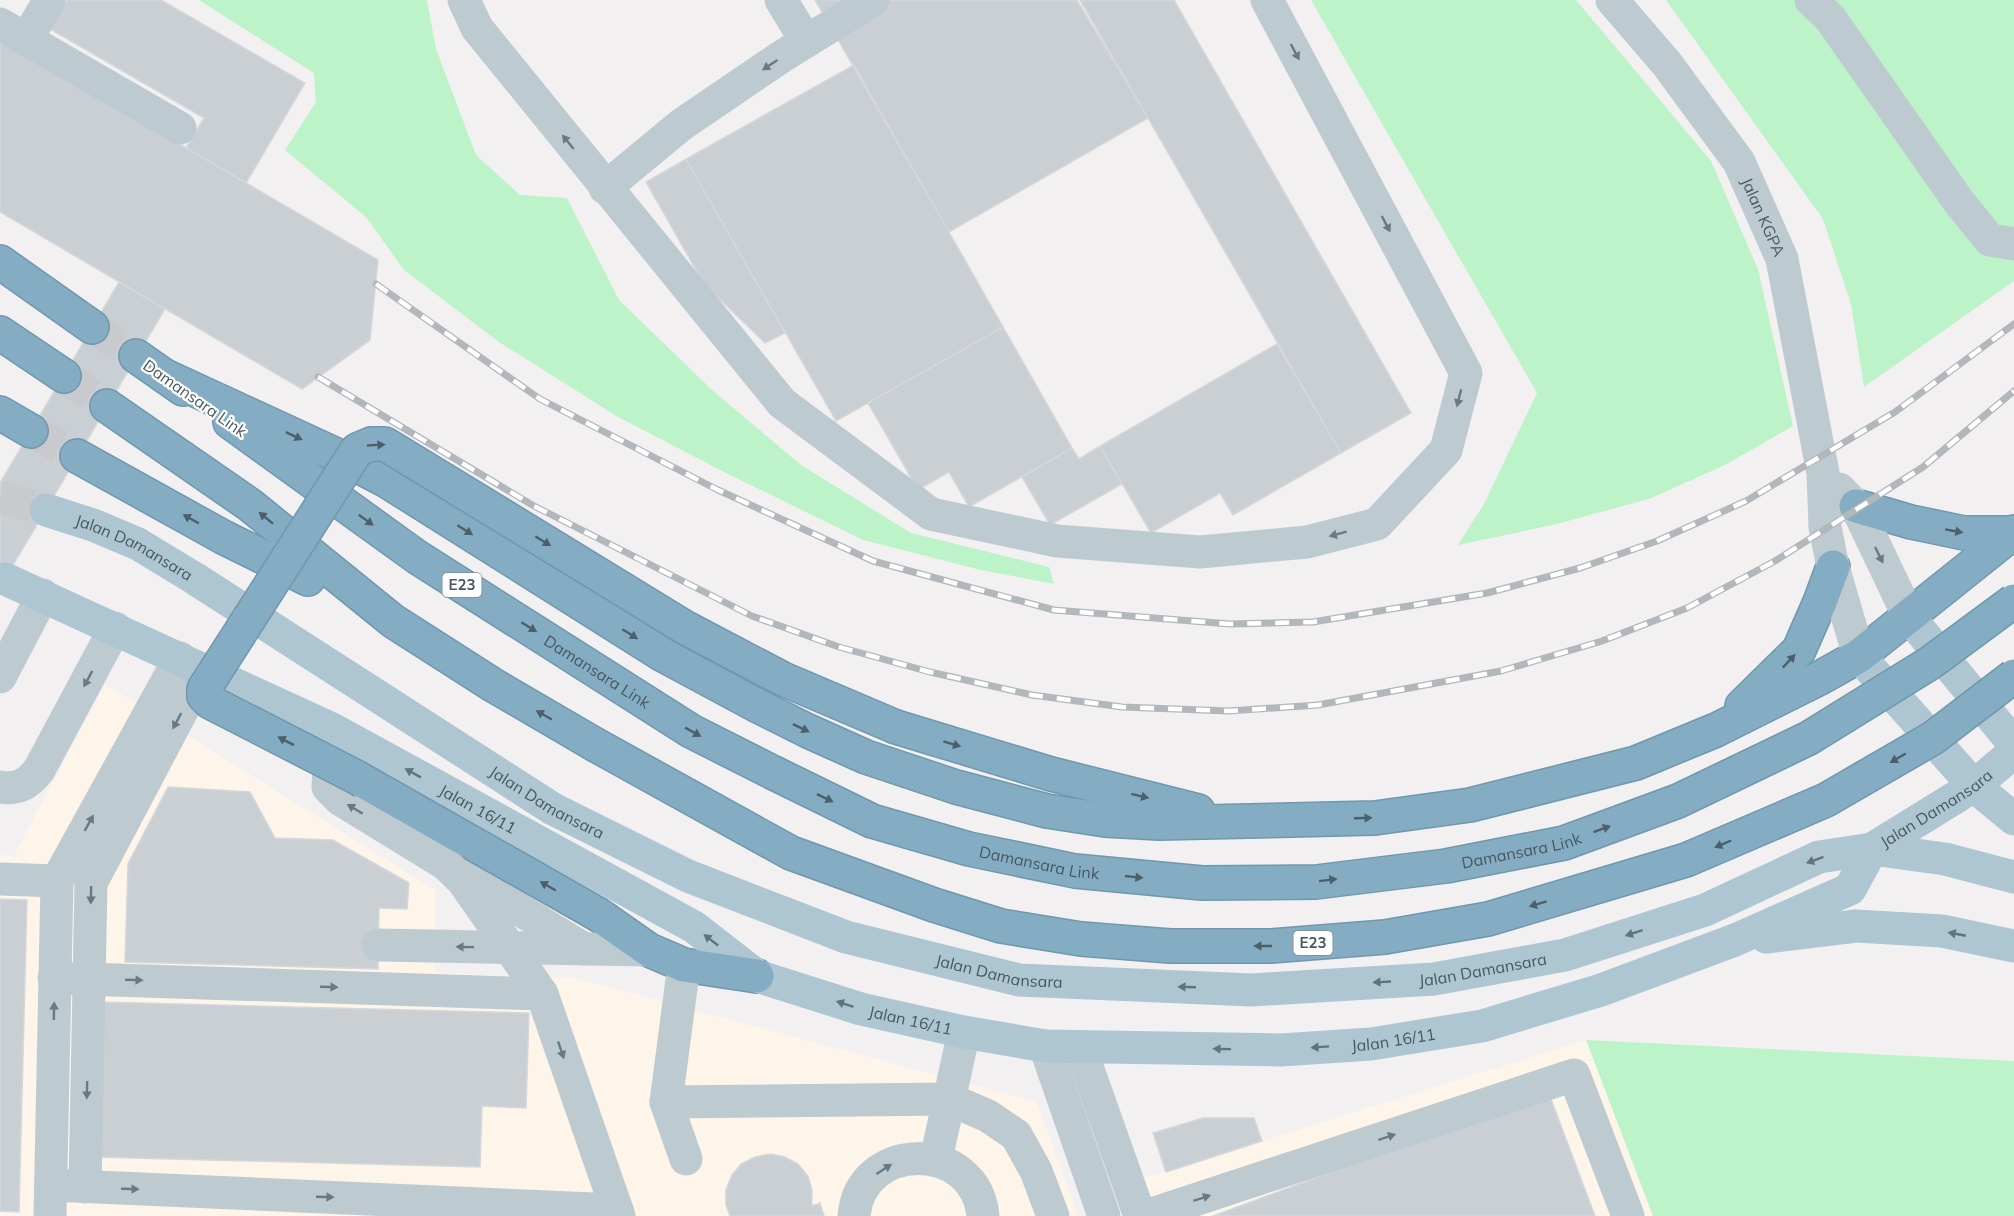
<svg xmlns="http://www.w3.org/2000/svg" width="2014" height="1216" viewBox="0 0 2014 1216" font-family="Mulish,sans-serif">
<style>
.commercial{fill:#fef5ea}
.green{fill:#bcf3c8}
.building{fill:#cacfd3;stroke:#d4d8dc;stroke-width:1.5}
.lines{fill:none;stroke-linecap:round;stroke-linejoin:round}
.major-tunnel{stroke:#c8cacd;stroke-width:33;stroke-dasharray:33 16;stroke-linecap:butt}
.highway-tunnel{stroke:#c8cacd;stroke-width:33;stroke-dasharray:33 16;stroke-linecap:butt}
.highway-casing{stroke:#6f98af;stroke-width:36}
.minor{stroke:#bdcbd1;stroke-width:33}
.major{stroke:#aec6d1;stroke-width:33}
.highway{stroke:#84adc3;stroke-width:33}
.rail-casing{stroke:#b2b7bb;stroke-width:7}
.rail{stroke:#fff;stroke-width:4.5;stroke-dasharray:14;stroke-linecap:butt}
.highway-bridge-casing{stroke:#6f98af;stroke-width:36;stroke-linecap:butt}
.minor-bridge{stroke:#bdcbd1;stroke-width:33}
.highway-bridge{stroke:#84adc3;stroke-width:33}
.oneway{fill:#6a7a82}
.oneway2{fill:#4d606a}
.oneway3{fill:#61747c}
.labels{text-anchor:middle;stroke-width:4.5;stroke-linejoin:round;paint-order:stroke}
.shield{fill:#fff;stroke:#7e8a90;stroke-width:1.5}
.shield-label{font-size:15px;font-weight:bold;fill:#475860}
.street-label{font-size:16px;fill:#475860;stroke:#fff}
</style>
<rect width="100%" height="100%" fill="#f3f0f1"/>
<path class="commercial" d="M105,684L435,890V973L574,978L1037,1102L1078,1216H0V855L14,856Z
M1586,1040L1653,1216H1128L1118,1186Z"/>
<path class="green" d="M199,0H427L436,49L476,155L520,195L567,198L619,300L712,390L801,465L911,533L1049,567L1054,584L981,570L863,540L724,472L618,417L499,342L404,270L366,217L285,150L316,102L314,73Z
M1311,0H1576L1711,161L1758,269L1793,426L1725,465L1649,499L1553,525L1458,545L1484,504L1537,393Z
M1666,0H2014V281L1864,387L1851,304L1823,219Z
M1586,1040L2014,1061V1216H1653Z"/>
<path class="building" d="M67,0H161L305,83L246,183L186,148L204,118L50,29Z
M815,0H1077L1148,118L949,232Z
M1080,0H1174L1411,413L1341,453Z
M0,39L378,260L370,340L302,389L0,212Z
M854,65L1003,327L836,421L686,159Z
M686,159L785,333L765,343L704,284L646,182Z
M119,282L165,309L0,587V483Z
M1003,327L1072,448L969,507L949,472L918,490L868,403Z
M1277,344L1341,453L1233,515L1220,493L1151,533L1100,446Z
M1100,446L1122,484L1050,525L1022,477L1072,448L1079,459Z
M168,787L250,792L275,838L333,840L409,883L407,909L379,908L378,969L125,962L128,864Z
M0,899L27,900L19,1212L0,1211Z
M101,1002L529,1013L526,1108L482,1106L480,1167L96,1157Z
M1548,1091L1595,1216H1213Z
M1203,1118H1254L1262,1141L1166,1172L1153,1133Z
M770,1154L785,1157L798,1164L808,1176L812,1190V1206L820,1203L824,1216H730L726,1205V1190L732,1175L741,1164L755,1157Z"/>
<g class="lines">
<path class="major-tunnel" d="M0,497L46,510"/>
<path class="highway-tunnel" d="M92,327L136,356
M64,376L107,406
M31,431L77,456"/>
<g class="highway-casing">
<g id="highway">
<path d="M0,262L92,327"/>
<path d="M0,333L64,376"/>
<path d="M136,356L183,389"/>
<path d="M165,376L345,459L387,481L663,655L758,706L808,731L866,757L956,787L1047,811L1105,820L1159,823L1375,818L1470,805L1636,763L1716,730L1818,679L1859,656L2014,532"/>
<path d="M107,406L250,505L393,621L493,685L594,744"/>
<path d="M0,413L31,431"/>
<path id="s4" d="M230,422L417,557L691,731L772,772"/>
<path d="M77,456L223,537L308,579"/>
<path d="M1856,506L1911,522L1964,533H2013"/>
<path d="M1742,706L1799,650L1820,602L1833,567"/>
<path d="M896,727L1051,774L1198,811"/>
<path d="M599,915L649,950L684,965L757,976"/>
</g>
</g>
<g class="minor">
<path d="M464,0L477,28L782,403L931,514L1057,541L1200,552L1307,542L1377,524L1446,450L1466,373L1267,0"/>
<path d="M781,0L806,41"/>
<path id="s1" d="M1612,0L1667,64L1739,162L1782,259L1823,473L1825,527L1833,567L1859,656"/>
<path d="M1811,0L1830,18L1959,202L1990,240L2014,244"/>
<path d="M0,24L180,128"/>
<path d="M26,40L49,1"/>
<path d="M605,188L681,125L781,57L873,0"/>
<path d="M1839,489L1856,506L1909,617"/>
<path d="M0,677L43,595"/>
<path d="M335,737L336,753L329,768L328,787L341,800L584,949"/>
<path d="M0,787C18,790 28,784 39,770L115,628"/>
<path d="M0,879L57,881"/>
<path d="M378,945L649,950"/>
<path d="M684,965L666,1102L686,1159"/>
<path d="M54,978L542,994L619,1216"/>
<path d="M1045,1046L1104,1216"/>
<path d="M1080,1047L1140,1216"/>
<path d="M666,1102L949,1099L988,1116L1016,1135L1036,1171L1053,1216"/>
<path d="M936,1159L964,1032"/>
<path d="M51,1185L617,1210"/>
<path d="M85,1187L91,883L204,669"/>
<path d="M50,1216L57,881L180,658"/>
<path d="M854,1216C860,1140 976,1139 983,1216"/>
<path d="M1146,1216L1574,1075L1628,1216"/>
</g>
<g class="major">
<path id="s2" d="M46,510L93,525L138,544L194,578L553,809L688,876L846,937L1019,980L1251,990L1434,979L1565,955L1705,910L1819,857L1872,849L1974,786L2014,752"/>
<path id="s3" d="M5,579L332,729L694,927L757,976L861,1009L964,1032L1045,1046L1281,1050L1371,1044L1482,1026L1601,990L1735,940L1850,889L1872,849"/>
<path d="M1909,617L2014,744"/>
<path d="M1859,656L1974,786L2014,819"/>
<path d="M1872,849L1945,859L2014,877"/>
<path d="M1766,937L1856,926L1942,931L2014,946"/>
</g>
<use href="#highway" class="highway"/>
<g class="rail-casing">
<path id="rail" d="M376,284L540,399L718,490L873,561L1054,610L1230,624L1313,622L1487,593L1580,568L1657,541L1746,501L1895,412L2014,324
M318,377L534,506L752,616L839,647L930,672L1032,695L1122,707L1229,711L1318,705L1501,671L1602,641L1687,608L1775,561L1923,467L2014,391"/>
</g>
<use href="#rail" class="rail"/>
<g class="highway-bridge-casing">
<g id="highway-bridge">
<path d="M594,744L791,853L934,905L1001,926L1081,939L1170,946H1271L1385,937L1488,919L1686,860L1826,800L1933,738L2014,676"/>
<path id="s5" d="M772,772L872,821L969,849L1075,871L1202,883L1316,882L1446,866L1564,843L1678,801L1809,738L1930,663L2014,601"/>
<path d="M599,915L356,777L210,702L204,696V689L357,450L371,444H385L686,628L783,679L896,727"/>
</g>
</g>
<path class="minor-bridge" d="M370,790L463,881L542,994"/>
<use href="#highway-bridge" class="highway-bridge"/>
</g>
<defs><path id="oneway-solid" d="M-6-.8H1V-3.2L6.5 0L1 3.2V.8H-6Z" transform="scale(1.5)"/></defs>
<g class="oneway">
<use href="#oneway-solid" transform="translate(1295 52) rotate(62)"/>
<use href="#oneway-solid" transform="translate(770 65) rotate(146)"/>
<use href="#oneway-solid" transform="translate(568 142) rotate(-129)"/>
<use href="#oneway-solid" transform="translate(1386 224) rotate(62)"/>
<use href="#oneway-solid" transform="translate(1459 398) rotate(104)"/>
<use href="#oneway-solid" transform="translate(1338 534) rotate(165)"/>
<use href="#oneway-solid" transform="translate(1879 555) rotate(64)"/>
<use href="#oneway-solid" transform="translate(88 679) rotate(118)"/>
<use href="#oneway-solid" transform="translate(177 721) rotate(118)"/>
<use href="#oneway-solid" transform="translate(355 809) rotate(-149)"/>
<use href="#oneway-solid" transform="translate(89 823) rotate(-61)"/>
<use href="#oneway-solid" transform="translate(91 895) rotate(91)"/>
<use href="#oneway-solid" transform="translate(465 947) rotate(-179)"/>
<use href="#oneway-solid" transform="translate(134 980) rotate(2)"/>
<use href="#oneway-solid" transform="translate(329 987) rotate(2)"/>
<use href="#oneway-solid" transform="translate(54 1011) rotate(-89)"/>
<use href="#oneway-solid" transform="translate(561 1050) rotate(71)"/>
<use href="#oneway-solid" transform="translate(87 1090) rotate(91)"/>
<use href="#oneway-solid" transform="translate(1387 1137) rotate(-18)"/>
<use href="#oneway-solid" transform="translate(884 1169) rotate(-33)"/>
<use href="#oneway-solid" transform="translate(130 1189) rotate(2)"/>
<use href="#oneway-solid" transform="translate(325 1197) rotate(2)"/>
<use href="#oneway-solid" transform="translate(1202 1198) rotate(-18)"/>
</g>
<g class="oneway2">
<use href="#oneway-solid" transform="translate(294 436) rotate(25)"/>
<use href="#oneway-solid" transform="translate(376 445) rotate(-3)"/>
<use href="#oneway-solid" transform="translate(266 518) rotate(-141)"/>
<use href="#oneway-solid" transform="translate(191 519) rotate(-151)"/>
<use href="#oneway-solid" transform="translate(366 520) rotate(36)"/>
<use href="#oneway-solid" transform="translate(465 530) rotate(32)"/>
<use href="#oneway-solid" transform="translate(1954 531) rotate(10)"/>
<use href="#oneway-solid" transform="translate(543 541) rotate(31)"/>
<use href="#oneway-solid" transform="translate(529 627) rotate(32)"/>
<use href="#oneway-solid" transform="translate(630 634) rotate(32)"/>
<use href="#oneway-solid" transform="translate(1789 661) rotate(-47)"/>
<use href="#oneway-solid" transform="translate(544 715) rotate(-150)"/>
<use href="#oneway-solid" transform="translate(801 728) rotate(26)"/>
<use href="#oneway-solid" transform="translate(693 732) rotate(29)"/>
<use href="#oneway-solid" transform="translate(286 741) rotate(-153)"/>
<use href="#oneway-solid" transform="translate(952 744) rotate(17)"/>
<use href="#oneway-solid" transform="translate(1898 758) rotate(150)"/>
<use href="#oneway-solid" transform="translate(1140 796) rotate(14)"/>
<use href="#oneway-solid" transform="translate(825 798) rotate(26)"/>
<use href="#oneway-solid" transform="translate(1363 818) rotate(-2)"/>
<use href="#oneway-solid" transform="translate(1602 829) rotate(-20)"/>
<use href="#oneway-solid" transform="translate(1723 844) rotate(157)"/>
<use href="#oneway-solid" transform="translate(1134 877) rotate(6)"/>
<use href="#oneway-solid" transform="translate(1328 880) rotate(-7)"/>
<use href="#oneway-solid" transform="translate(548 886) rotate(-150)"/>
<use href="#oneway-solid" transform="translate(1538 904) rotate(163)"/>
<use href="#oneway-solid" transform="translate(1263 946) rotate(180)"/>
</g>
<g class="oneway3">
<use href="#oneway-solid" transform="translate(413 773) rotate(-151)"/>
<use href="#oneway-solid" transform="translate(1815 860) rotate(160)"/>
<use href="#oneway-solid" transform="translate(1634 933) rotate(162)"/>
<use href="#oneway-solid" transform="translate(1957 934) rotate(-169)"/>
<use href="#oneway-solid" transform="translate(711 940) rotate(-142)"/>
<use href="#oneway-solid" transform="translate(1382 982) rotate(177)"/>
<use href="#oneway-solid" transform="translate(1187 987) rotate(-178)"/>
<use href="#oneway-solid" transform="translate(845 1004) rotate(-162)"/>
<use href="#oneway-solid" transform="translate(1320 1047) rotate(176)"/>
<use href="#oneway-solid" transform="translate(1222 1049) rotate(-179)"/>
</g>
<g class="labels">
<g class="shield">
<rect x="442.5" y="573" width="39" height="24" rx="4.5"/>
<rect x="1293.5" y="931" width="39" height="24" rx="4.5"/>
</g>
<g class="shield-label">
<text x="462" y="590">E23</text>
<text x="1313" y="948">E23</text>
</g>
<g class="street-label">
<text dy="6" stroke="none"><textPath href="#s1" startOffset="266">Jalan KGPA</textPath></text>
<text transform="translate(195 398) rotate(35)" y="6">Damansara Link</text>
<text dy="6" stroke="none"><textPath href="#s2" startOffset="96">Jalan Damansara</textPath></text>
<text dy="6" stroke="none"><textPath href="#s4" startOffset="444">Damansara Link</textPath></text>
<text dy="6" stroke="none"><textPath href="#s2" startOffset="582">Jalan Damansara</textPath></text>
<text dy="6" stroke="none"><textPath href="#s2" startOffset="2040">Jalan Damansara</textPath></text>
<text dy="6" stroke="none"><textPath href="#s3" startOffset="526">Jalan 16/11</textPath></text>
<text dy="6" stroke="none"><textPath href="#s5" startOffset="770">Damansara Link</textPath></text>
<text dy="6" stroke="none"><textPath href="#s5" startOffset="284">Damansara Link</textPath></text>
<text dy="6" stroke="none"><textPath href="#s2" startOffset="1554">Jalan Damansara</textPath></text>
<text dy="6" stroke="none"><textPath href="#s2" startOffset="1068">Jalan Damansara</textPath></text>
<text dy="6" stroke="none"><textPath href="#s3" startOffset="1012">Jalan 16/11</textPath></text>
<text dy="6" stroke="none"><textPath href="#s3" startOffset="1498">Jalan 16/11</textPath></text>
</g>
</g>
</svg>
